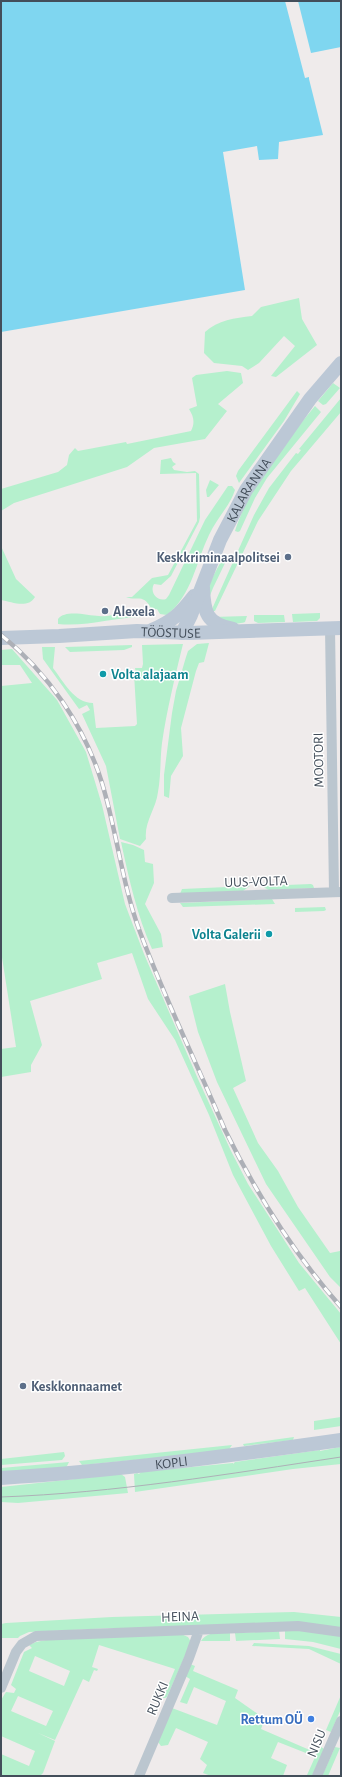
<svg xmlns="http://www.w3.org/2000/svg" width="342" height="1777" viewBox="0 0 342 1777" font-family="'Alegreya Sans',sans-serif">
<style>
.green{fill:#b5f0cd;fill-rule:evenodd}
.water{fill:#7fd6f0}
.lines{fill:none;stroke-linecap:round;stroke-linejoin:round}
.street{stroke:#bbc6cf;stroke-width:10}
.secondary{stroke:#bcc8d6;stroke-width:14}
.tram{stroke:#adb0b7;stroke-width:1}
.rail-casing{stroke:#adb0b7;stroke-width:4.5}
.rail{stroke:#fff;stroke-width:3;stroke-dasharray:9;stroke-linecap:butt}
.service-dot{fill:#5c6f8a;stroke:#fff;stroke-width:1.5}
.culture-dot{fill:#0f9aa8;stroke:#fff;stroke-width:1.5}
.shop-dot{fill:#3f7fe0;stroke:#fff;stroke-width:1.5}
.labels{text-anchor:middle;stroke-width:3;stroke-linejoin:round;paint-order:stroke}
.street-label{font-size:14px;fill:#434e5a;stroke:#fff}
.service-label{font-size:14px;font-weight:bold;fill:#4e5e75;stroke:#fff;text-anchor:start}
.culture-label{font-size:14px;font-weight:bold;fill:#0d838f;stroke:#fff;text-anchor:start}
.shop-label{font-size:14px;font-weight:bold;fill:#366cbe;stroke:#fff;text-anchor:end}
</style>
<rect width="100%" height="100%" fill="#efebeb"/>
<path class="green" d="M299,298L302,319L317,345L276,377L271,376L295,346L284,336L259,363L248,370L242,366L214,363L204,353L205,332C218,320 235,318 252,316L261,307Z
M227,371L241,373L243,383L218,404L227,411L205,439L154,448L127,467L14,503L1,511V489L58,472L67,465L69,455L75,448L78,451L126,442L127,444L191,431C195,423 194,417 189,409L197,406L192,378L196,375Z
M333,383L340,388L326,404L323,405L318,401Z
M297,391L300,394L284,421L239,483L236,476L238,471Z
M341,398V412L291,471L258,521L215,611H213L212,609L254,515L269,488L296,453L298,454L301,450L299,449Z
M315,406L321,412L267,478L255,498L240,531L238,532L235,531C249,486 285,442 315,406Z
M171,458L173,462L176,464L172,467L174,470L187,472L195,471L199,474L200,517L199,522L171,576L161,585L154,584C149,593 158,602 166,599L169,595L205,520L228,486H232L235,490C230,506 216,519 209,535C196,562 192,595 167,615L160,614L157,609L152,610C143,592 137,602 126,597H132L152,578L168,575L197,521L196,473L160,474L161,460Z
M210,480L219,485L209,497H207L206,490Z
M1,546L16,579L35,597C28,609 12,602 1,600Z
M223,558L226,561L213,588L207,603C205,587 216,571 223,558Z
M121,612L138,613L143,617C114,617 87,627 58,624V619C66,609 88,616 99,616C107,617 114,615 121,612Z
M320,613V618L317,621L293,622L292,614Z
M284,615L285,622L258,623L254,621V615Z
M247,616L245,622C234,626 223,621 212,617Z
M209,643L204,662L199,663L196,671L181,728L183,756L171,776L169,798L164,796V775L172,713L176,691L186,657L188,651L197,644Z
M183,644C175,677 167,709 162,743C160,759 161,776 158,792C156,809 144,822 146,839L140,846L120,839L106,766L82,714L90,710L87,705L79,709L43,659L42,647H55L53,668C64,682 74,703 93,703L96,728L135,726L137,724L134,674L136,673L135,668H142L143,664L142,645Z
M132,645V647L124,650L70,652L65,647Z
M12,649L57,700L86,752L102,805L125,904L144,954L198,1079L231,1151L248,1184L299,1263L341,1314V1344L305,1288L299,1291L271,1246L233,1175L209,1115L175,1040L148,999L132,953L97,963L102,979L30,1001L42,1045L31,1065V1072L1,1077V1049L16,1047L1,951V686L32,683L20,665H1V650Z
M121,842L133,845L144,850L145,862L153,864L154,883L145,904L161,934L163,947L152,949C137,915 129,879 121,842Z
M311,884L313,885L314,888L269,890L261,886Z
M250,886L243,891L180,894L182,889Z
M272,899L275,904L183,907L180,903Z
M325,907L326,910L324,911L295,912V908Z
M225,984L230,1012L246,1081L233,1088L258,1143L278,1171L298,1207L330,1253L340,1251L341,1288L330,1277L266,1184L217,1082L198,1032L189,996Z
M341,1417V1426L314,1430V1421Z
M294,1437L293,1440L244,1446L243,1444Z
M232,1445L228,1451L82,1465L79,1461Z
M340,1447L341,1464L293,1469L135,1492L134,1474L137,1473L139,1474L141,1472L233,1463V1464L235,1462L320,1450V1451Z
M64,1452L65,1456L62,1460L1,1465V1459Z
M69,1462L66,1468L1,1473V1468Z
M121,1474L125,1477L128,1493L18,1503L1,1502V1487Z
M294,1612L341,1617V1628H113L29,1632L20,1636L18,1638H1V1624L6,1623L112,1617Z
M279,1631L280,1639L236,1641L235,1633Z
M285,1631H302L341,1635V1649L313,1642L285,1639Z
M230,1632V1641H201C208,1631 219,1633 230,1632Z
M181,1634L188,1637L191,1642L167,1697L165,1698H163L175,1669L99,1645L92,1667L98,1669L97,1671L94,1670L89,1682L83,1679L55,1740L38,1733L55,1741L43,1773L40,1776H1V1754L29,1766L35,1751L1,1736V1700L6,1692L14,1693L16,1689L11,1685L24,1652L32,1648L29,1645L36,1642L46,1640ZM35,1656L70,1671L64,1686L29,1671ZM18,1696L53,1711L46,1726L11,1711Z
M254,1643L309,1646L341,1654V1664L309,1649L252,1646Z
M190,1664L195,1666L193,1671L238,1690L235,1698L265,1719L261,1729L312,1751L311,1755L278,1742L271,1758L287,1765L283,1776H211L203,1773L207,1765L200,1759L208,1742L176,1728L168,1745L161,1746L158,1742L172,1708L217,1725L226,1701L194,1687L187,1704L180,1702L190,1679L185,1676Z
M341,1695V1709L331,1732L326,1730Z
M320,1746L324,1749L312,1776L307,1775Z
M335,1747L340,1748L328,1776H322Z"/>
<path class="water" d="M1,1H285L305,78L309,77V79L323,135L279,142L278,159L259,160L257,146L223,152L245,290L1,332Z
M298,1H341V47L311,53Z"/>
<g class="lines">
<path class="street" d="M330,628L334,892
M172,898L341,892
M1,1688L16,1652L22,1644L36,1636L298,1626L341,1632
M139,1776L189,1658L199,1630
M317,1776L341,1721"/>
<g class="secondary">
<path d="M203,588C204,612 206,624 233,629"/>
<path d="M152,630C173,621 180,614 194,596"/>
<path id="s1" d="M182,633L191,615L220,540L246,490L310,399L341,363"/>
<path id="s2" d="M1,638L59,636L137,631L189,633L341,628"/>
<path id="s3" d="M1,1478C115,1471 228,1456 341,1440"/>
</g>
<path class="tram" d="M1,1497C115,1493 228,1474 341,1457"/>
<g class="rail-casing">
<path id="rail" d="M1,635C48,673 84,725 102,783C117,832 122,884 140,932C165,999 197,1064 225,1130C256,1193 294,1254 341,1307"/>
</g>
<use href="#rail" class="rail"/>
</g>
<g class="service-dot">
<circle cx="288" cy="557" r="4"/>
<circle cx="105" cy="611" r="4"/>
<circle cx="23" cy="1386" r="4"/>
</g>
<g class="culture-dot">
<circle cx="103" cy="674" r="4"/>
<circle cx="269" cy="934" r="4"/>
</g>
<circle class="shop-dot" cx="311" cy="1719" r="4"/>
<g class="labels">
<g class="street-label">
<text dy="5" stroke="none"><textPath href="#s1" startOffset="158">KALARANNA</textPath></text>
<text dy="5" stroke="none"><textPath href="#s2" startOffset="170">TÖÖSTUSE</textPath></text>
<text transform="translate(318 760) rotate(-91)" y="5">MOOTORI</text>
<text transform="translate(256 881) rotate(-2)" y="5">UUS-VOLTA</text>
<text dy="5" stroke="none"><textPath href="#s3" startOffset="171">KOPLI</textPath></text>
<text transform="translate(180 1616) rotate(-2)" y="5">HEINA</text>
<text transform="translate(157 1698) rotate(-67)" y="5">RUKKI</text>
<text transform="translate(316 1743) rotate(-67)" y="5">NISU</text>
</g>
<g class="service-label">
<text x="280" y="562" text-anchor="end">Keskkriminaalpolitsei</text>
<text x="113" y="616">Alexela</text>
<text x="31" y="1391">Keskkonnaamet</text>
</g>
<g class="culture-label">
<text x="111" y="679">Volta alajaam</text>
<text x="261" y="939" text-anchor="end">Volta Galerii</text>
</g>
<g class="shop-label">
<text x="303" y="1724">Rettum OÜ</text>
</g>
</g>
<rect width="342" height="1777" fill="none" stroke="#434e5a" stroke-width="4"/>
</svg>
